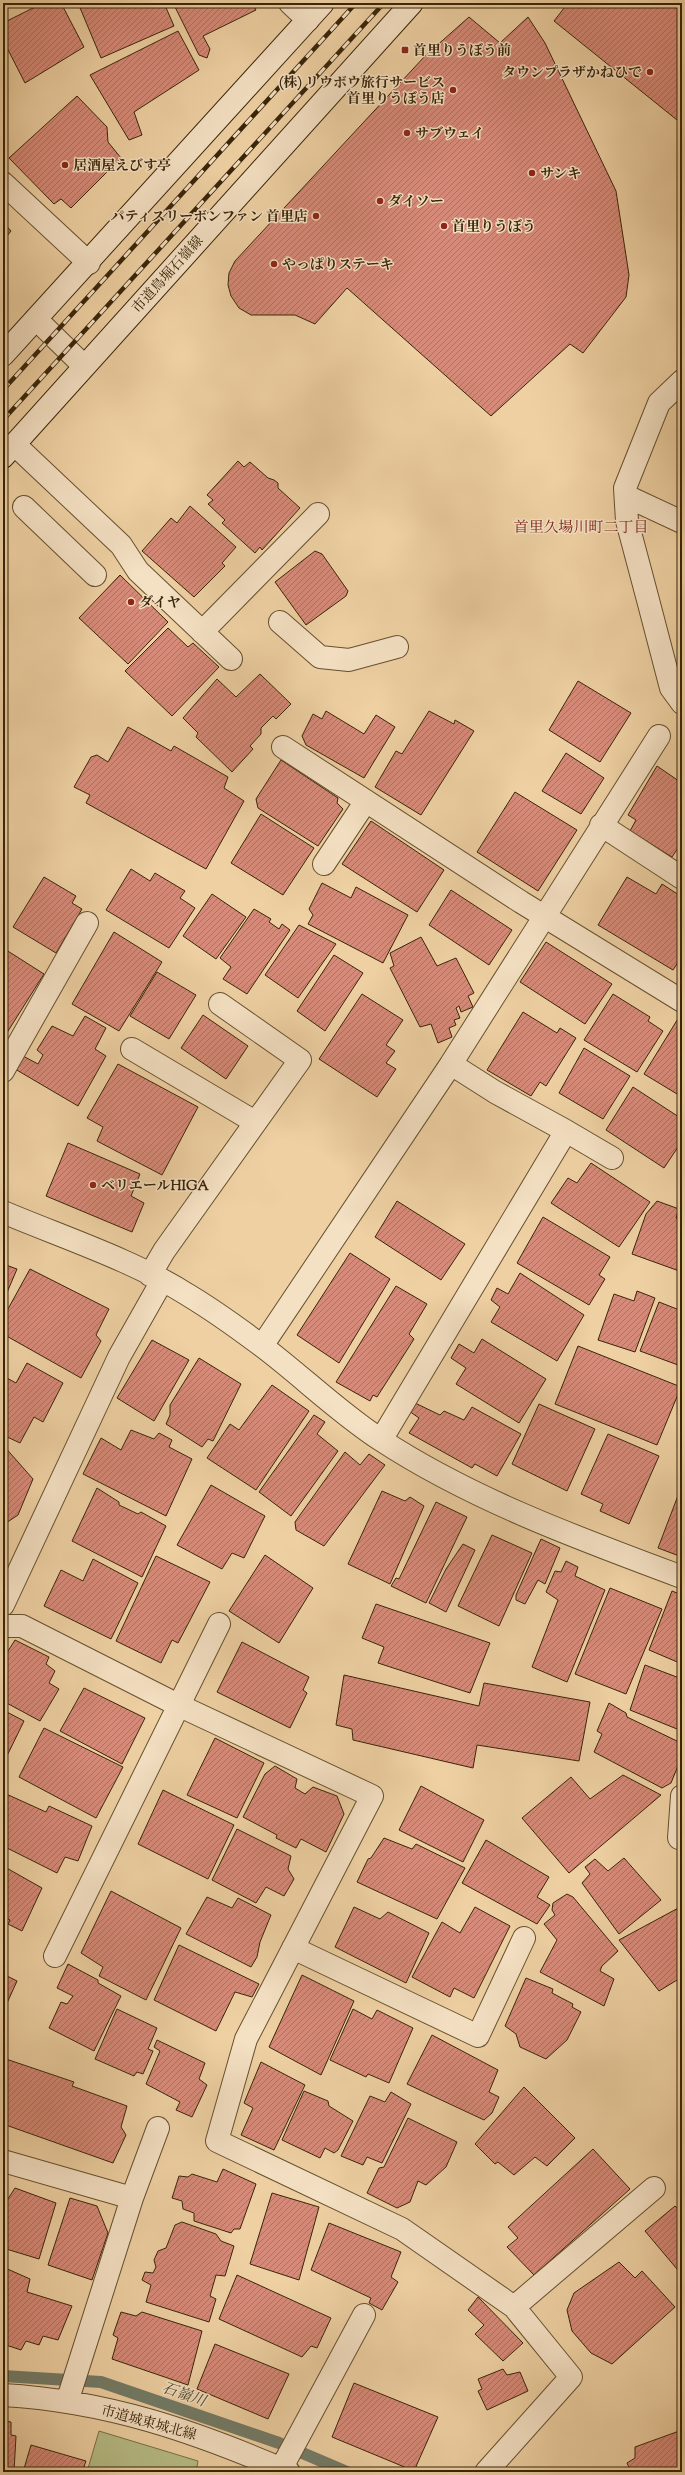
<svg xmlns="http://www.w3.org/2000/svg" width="685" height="2475" viewBox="0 0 685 2475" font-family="'Sorts Mill Goudy','Noto Serif JP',serif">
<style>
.park{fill:#b6bc86;stroke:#787048}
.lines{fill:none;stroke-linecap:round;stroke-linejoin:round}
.stream{stroke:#737c68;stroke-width:12}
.building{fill:url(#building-hatch);stroke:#392509}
.lane-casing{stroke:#66502f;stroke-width:24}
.street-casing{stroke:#66502f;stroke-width:24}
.secondary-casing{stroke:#392509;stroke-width:24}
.lane{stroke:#f4e0c3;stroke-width:22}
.street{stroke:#f4e0c3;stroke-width:22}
.secondary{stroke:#f4e0c3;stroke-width:22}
.rail-casing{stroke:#392509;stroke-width:4.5}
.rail{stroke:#f4e0c3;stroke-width:3;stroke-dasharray:9;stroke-linecap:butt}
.poi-dot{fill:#8f2418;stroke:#f4e0c3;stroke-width:1.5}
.labels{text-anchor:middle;stroke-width:3;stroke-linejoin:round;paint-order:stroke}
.poi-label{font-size:14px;font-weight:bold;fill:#392509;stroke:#f4e0c3;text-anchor:start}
.street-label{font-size:14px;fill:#392509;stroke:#f4e0c3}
.neighbourhood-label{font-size:15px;fill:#7a1f14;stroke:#f4e0c3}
.water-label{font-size:15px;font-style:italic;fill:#514931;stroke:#f4e0c3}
</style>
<defs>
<pattern id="building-hatch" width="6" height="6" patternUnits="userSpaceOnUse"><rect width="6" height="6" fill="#d68a79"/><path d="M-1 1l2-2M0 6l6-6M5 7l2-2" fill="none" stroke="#af7161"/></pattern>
</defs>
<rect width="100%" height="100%" fill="#eed0a2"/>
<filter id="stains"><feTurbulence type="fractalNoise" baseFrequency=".005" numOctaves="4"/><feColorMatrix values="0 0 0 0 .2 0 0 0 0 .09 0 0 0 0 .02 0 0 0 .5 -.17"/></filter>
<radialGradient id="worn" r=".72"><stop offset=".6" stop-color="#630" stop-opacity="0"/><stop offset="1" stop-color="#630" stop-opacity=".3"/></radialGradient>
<path class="park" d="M99,2431L198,2461L196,2472H87Z"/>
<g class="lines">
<path class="stream" d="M3,2376L101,2382L279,2443L347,2472"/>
</g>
<path class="building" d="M43,3H61L84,47L25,83L3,40V23Z
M78,3H164L174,26L101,58Z
M173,3H252L256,10L203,36L210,49L207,58L199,55Z
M568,3H682V124L554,21Z
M469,17L500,43L528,17L545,43L616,191L629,275L626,297L583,353L570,344L491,416L347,288L315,324L295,315H251L239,308L231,296L228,285L229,273L235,261L425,56Z
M178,31L199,70L134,112L142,135L129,140L90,75Z
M3,81L8,90L3,94Z
M77,96L107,127L108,142L121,158L71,208L61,199L54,204L9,158Z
M3,222L11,231L3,241Z
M238,461L244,467L250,462L268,478L274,480L278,483V488L300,508L262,550L260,547L255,553L222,523L225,520L208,504L213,500L207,495Z
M190,506L236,547L222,563L225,566L194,597L142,551L171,518L177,523Z
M315,551L322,554L348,591L346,596L306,625L275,582Z
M120,575L168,622L128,664L79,618Z
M168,628L188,647L193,643L219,667L172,716L125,671Z
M260,674L291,704L276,719L273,716L261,728V734L250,746L253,749L232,772L196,737L198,733L183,718L217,679L236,697Z
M578,681L631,713L600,762L549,730Z
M326,711L364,734L376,715L395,727L364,778L306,745L302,736L313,714L322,719Z
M429,711L454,724L455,720L474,731L421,815L375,787L396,751L402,754Z
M128,727L171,751L174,746L228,777L224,788L244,801L206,869L86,803L90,795L74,787L91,757L97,755L108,762Z
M566,753L604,778L581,814L542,791Z
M281,760L338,798L337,803L343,809L318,846L258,808L256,799Z
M657,766L676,779L682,786V842L672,857L630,831L636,820L628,815Z
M515,792L577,830L538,891L477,852Z
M261,814L314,848L283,895L231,863Z
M371,821L444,870L417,912L342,864Z
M131,869L150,881L155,873L185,891L180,898L195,908L169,948L106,910Z
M44,877L76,896L72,903L82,909L56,953L13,927Z
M627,877L656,894L662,884L682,897V942L678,948L682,950V956L673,970L598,925Z
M322,883L351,898L356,887L408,915L383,963L308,924L313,915L309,909Z
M451,890L512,930L489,965L429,925Z
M212,894L246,917L216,959L183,936Z
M254,909L271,919L269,922L279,929L282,924L290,930L247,994L223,979L231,967L220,958Z
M299,925L336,944L298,998L265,975Z
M114,932L162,962L119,1031L72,1004Z
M421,937L437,966L456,958L474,993L468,996L473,1007L461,1012L459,1006L456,1008L460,1018L454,1020L456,1025L449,1028L452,1037L438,1043L431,1024L420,1027L390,968L394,966L390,953Z
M546,942L612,984L585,1024L520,982Z
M3,948L44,974L3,1039Z
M334,955L363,973L325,1031L297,1011Z
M157,972L196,995L169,1039L130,1016Z
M362,994L403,1020L386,1045L395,1051L386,1063L396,1069L377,1097L319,1059Z
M613,994L650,1017L648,1021L663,1031L637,1072L584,1040Z
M523,1012L557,1033L560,1028L576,1038L546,1086L540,1082L531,1096L487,1070Z
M203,1015L248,1046L226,1079L181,1048Z
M85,1016L106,1028L95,1049L106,1056L78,1106L15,1069L23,1056L38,1064L43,1055L37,1050L52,1026L73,1036Z
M679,1017L682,1019V1097L644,1074Z
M584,1048L630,1076L603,1119L559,1093Z
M118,1064L198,1107L162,1175L97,1141L103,1127L87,1118Z
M633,1087L682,1119V1141L664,1168L606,1130Z
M68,1143L140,1174L131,1196L144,1203L132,1232L46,1196Z
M591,1163L650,1202L619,1247L551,1203L568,1178L577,1183Z
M397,1201L465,1244L441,1280L375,1237Z
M657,1201L679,1209L676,1218L682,1220V1272L632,1254L646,1214Z
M543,1217L610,1257L599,1275L605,1279L589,1305L517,1263Z
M350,1253L390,1279L339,1363L297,1335Z
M3,1264L17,1269L3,1302Z
M30,1269L109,1309L96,1335L101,1341L81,1378L3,1334V1318Z
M520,1273L584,1315L557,1361L491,1322L500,1307L491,1300L497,1288L508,1294Z
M396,1286L427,1304L409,1334L414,1339L377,1397L373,1395L370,1401L336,1382Z
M637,1291L655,1298L635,1352L598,1340L614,1294L634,1301Z
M659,1302L682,1311V1356L678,1365L640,1351Z
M482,1339L546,1379L519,1423L456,1384L466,1368L451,1358L459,1344L474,1353Z
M152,1340L189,1360L154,1421L117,1398Z
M578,1346L681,1387L657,1445L555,1404Z
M199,1358L241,1384L213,1441L208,1439L202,1447L166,1424L170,1415V1405Z
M27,1363L63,1383L43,1422L34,1417L20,1443L3,1435V1376L16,1383Z
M272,1385L309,1411L256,1490L207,1458L230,1424L239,1430Z
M415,1403L440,1415L444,1411L464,1420L472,1407L521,1434L497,1476L475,1464L472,1468L409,1433L419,1418L409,1411Z
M539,1404L595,1429L567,1491L512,1464Z
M314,1415L325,1422L317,1434L338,1451L291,1516L259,1492Z
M131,1430L154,1439L159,1433L172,1440L169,1447L192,1459L166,1516L83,1474L101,1438L121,1450Z
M608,1434L659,1456L629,1524L600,1511L603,1504L581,1494Z
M3,1445L33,1479L18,1515L3,1525Z
M345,1452L360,1465L369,1454L385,1465L324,1546L296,1530L295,1522Z
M211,1485L265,1516L244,1558L232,1553L222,1569L177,1545Z
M682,1485V1557L658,1548Z
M97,1488L119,1502V1505L138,1514L141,1512L166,1526L142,1577L72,1541Z
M382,1491L405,1501L410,1497L424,1506L390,1584L348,1564Z
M436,1502L467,1517L426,1603L391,1586L396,1578L399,1579Z
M492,1535L532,1553L499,1626L458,1606Z
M541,1539L560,1548L545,1584L538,1580L525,1604L516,1600V1595Z
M463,1544L475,1550L446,1612L429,1603L446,1569Z
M265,1555L313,1588L279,1643L229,1611Z
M156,1556L210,1582L178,1643L172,1640L161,1663L116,1641Z
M93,1559L138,1583L111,1639L44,1606L61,1570L83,1581Z
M566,1561L578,1567L575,1576L605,1590L567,1682L532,1667L558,1600L546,1592L555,1571L561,1572Z
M610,1588L662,1609L626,1694L575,1674Z
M672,1591L682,1595V1664L649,1650Z
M376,1604L490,1643L470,1693L378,1663L384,1647L362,1638Z
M15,1640L49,1657L46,1664L55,1671L49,1683L59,1689L40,1721L3,1701V1659Z
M242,1642L309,1677L303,1690L307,1693L290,1728L217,1692Z
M645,1665L682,1679V1731L630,1710Z
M344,1675L479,1706L484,1683L590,1702L579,1761L477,1745L473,1768L353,1740L352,1729L336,1725Z
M84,1688L145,1718L122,1764L60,1731Z
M609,1703L626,1713L627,1717L679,1742L682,1746V1756L671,1783L662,1788L594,1752L602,1734L597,1731Z
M3,1710L24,1721L3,1764Z
M44,1728L123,1767L96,1818L19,1777Z
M215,1738L264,1763L237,1818L187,1795Z
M275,1766L297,1779L295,1788L305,1794L313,1787L337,1796L344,1814L326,1852L301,1839L296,1848L276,1838L277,1835L243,1817L265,1774Z
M623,1775L661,1795L569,1873L522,1818L571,1777L590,1799Z
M421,1786L484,1820L463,1862L399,1830Z
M163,1790L234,1825L208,1879L138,1844Z
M4,1793L46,1812L49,1806L92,1826L78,1861L65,1857L57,1873L3,1846Z
M237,1829L291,1856L288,1869L294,1879L284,1896L266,1887L256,1903L212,1880Z
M384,1838L412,1849L416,1844L465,1868L437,1919L357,1882L368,1859L371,1858Z
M486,1840L549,1877L537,1897L550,1905L537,1924L462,1883Z
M624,1858L661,1900L619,1934L582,1883L590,1874L585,1867L595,1859L608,1871Z
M3,1866L42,1888L22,1931L8,1924L10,1920L3,1917Z
M111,1891L181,1928L146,2000L99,1976L103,1967L81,1953Z
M567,1894L573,1897L618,1951L602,1966L600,1971L614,1979L604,2006L540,1972L557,1940L544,1924L555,1915L552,1910L553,1903Z
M207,1897L232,1908L238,1898L271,1915L260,1942L257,1957L251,1967L186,1934Z
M682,1906V1977L659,1991L619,1940Z
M354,1907L380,1919L388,1912L429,1933L406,1983L335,1947Z
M475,1907L510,1926L474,1998L454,1988L450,1997L412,1977L442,1922L460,1933Z
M179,1945L259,1984L252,1997L235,1992L216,2031L154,2000Z
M68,1964L98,1980V1983L121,1996L94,2051L49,2028L61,2002L67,2004L73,1996L57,1988Z
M3,1974L17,1981L3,2012Z
M302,1975L354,2001L321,2075L269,2047Z
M526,1978L553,1989L552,1993L573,2004L572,2007L581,2012L567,2040L546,2059L520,2047L516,2034L505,2026Z
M117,2009L157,2028L148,2049L153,2051L143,2074L137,2072L134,2076L95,2059Z
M353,2009L372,2019L377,2010L413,2028L389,2083L368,2074L366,2077L330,2060Z
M432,2035L498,2070L489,2092L499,2097L492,2113L484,2120L407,2084Z
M157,2040L205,2063L199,2079L207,2085L192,2117L176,2110L180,2102L146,2084L160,2051L154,2047Z
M3,2058L74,2082L72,2086L127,2106L121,2127L126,2135L113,2163L3,2124Z
M261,2062L305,2085L274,2150L241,2135L253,2108L244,2103Z
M524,2087L575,2138L547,2166L535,2157L514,2175L498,2162L495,2164L475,2144Z
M304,2091L328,2101L329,2106L353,2121L338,2150L334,2153L325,2148L320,2158L282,2140Z
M391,2092L411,2104L382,2163L367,2157L363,2165L341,2156L370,2096L385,2102Z
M408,2118L457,2142L446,2167L426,2185L418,2181L410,2202L397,2208L367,2193L379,2168L384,2167Z
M593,2149L630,2189L534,2275L507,2247L518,2238L508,2227Z
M223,2169L256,2184L240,2229H234L231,2233L194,2221V2213L183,2209L182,2201L172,2198L179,2176L188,2177L192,2174L217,2182Z
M15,2188L56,2203L39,2259L3,2248V2201L6,2202Z
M272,2193L319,2207L299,2280L250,2264Z
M70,2198L97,2206L108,2233L92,2280L48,2265Z
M675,2206L678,2209L682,2206V2275L645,2231Z
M182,2222L216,2234L221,2241L234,2246L225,2276L216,2275L210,2296L216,2299L209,2322L146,2302L151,2285L142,2280L145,2272L153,2273L156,2267L154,2260L158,2251L166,2248L175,2225Z
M329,2223L401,2252L391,2277L398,2282L382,2310L369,2303L371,2298L311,2270Z
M619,2262L635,2278L642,2271L675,2307L612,2364L591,2353L572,2331L567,2310L574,2293Z
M3,2267L30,2279L27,2292L72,2306L58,2340L43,2336L39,2345L26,2341L21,2350L6,2345L3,2350Z
M237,2275L331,2318L317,2348L311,2346L302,2357L219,2319Z
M478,2297L523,2343L503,2361L475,2334L484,2325L468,2310Z
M121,2312L136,2316L142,2312L202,2331L188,2385L112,2359L118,2338L113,2335Z
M215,2344L289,2374L268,2419L197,2389Z
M503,2369L507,2375L520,2372L528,2391L487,2410L478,2391L482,2389L478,2379Z
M354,2383L438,2417L414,2471L332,2437Z
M3,2421L11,2422V2435L16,2436L14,2472H3Z
M682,2430V2472H631L627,2463L635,2458V2447Z
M31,2445L86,2461L82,2472H23Z"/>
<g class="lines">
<g class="lane-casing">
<path id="lane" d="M682,381L659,403L625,488L627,521L648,600L671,688L682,703
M626,496L682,522
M24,507L95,575
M280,622L320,657L349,660L397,647"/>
</g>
<g class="street-casing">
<path id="street" d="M290,3L308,20
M3,183L89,263
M36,319L84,366
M14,444L121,545L138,571L231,659
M202,632L318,514
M283,747L521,902L682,1001
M601,825L682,878
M324,864L366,801
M132,1049L255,1122
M3,1071L87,923
M566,1131L612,1158
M3,1212C62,1237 135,1261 188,1295C213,1310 238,1328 262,1346C302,1376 338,1412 381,1440C473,1500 580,1539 682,1577
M150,1275L164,1251L300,1060L220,1004
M262,1346L451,1064L659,736
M381,1440L566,1131L495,1092L451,1064
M3,1605L119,1357L162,1281
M3,1626H22L178,1705L372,1796L246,2039L217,2141L402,2229L514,2307L571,2377L486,2472
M679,1838L682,1796
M293,1948L478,2036L524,1938
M55,1956L219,1624
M3,2161L132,2198L67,2402
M132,2198L158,2128
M514,2307L654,2188
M3,2395C107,2401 194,2431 289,2472
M281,2469L364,2315"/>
</g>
<g class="secondary-casing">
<path id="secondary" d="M3,355L323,3
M3,457L412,3"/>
</g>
<use href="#lane" class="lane"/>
<use href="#street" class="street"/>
<use href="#secondary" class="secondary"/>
<g class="rail-casing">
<path id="rail" d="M3,390L356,3
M3,420L384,3"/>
</g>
<use href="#rail" class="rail"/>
</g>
<g class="poi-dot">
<rect x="401" y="46" width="8" height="8" rx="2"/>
<circle cx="650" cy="72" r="4"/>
<circle cx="453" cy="90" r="4"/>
<circle cx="407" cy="133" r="4"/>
<circle cx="65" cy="165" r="4"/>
<circle cx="532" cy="173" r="4"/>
<circle cx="380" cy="201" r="4"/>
<circle cx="316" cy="216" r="4"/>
<circle cx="444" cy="226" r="4"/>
<circle cx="274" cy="264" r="4"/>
<circle cx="131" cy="602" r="4"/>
<circle cx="93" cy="1185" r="4"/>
</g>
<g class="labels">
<g class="poi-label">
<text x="413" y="55">首里りうぼう前</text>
<text x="642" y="77" text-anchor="end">タウンプラザかねひで</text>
<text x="445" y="87" text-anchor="end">(株) リウボウ旅行サービス<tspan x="445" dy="16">首里りうぼう店</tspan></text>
<text x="415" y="138">サブウェイ</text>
<text x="73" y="170">居酒屋えびす亭</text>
<text x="540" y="178">サンキ</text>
<text x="388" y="206">ダイソー</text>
<text x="308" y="221" text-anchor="end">パティスリーボンファン 首里店</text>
<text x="452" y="231">首里りうぼう</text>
<text x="282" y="269">やっぱりステーキ</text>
<text x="139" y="607">ダイヤ</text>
<text x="101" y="1190">ベリエールHIGA</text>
</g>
<g class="street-label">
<text transform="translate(167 274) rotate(-48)" y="5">市道鳥堀石嶺線</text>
<text transform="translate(149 2422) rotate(15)" y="5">市道城東城北線</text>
</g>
<g class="neighbourhood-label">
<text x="581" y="532">首里久場川町二丁目</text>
</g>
<g class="water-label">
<text transform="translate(184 2394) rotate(19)" y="5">石嶺川</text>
</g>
</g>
<rect width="685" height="2475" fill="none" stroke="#eed0a2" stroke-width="16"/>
<rect x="4" y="4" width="677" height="2467" fill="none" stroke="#392509" stroke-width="2"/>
<rect x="8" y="8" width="669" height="2459" fill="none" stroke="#392509"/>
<rect width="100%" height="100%" filter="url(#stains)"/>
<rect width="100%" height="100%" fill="url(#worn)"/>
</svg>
